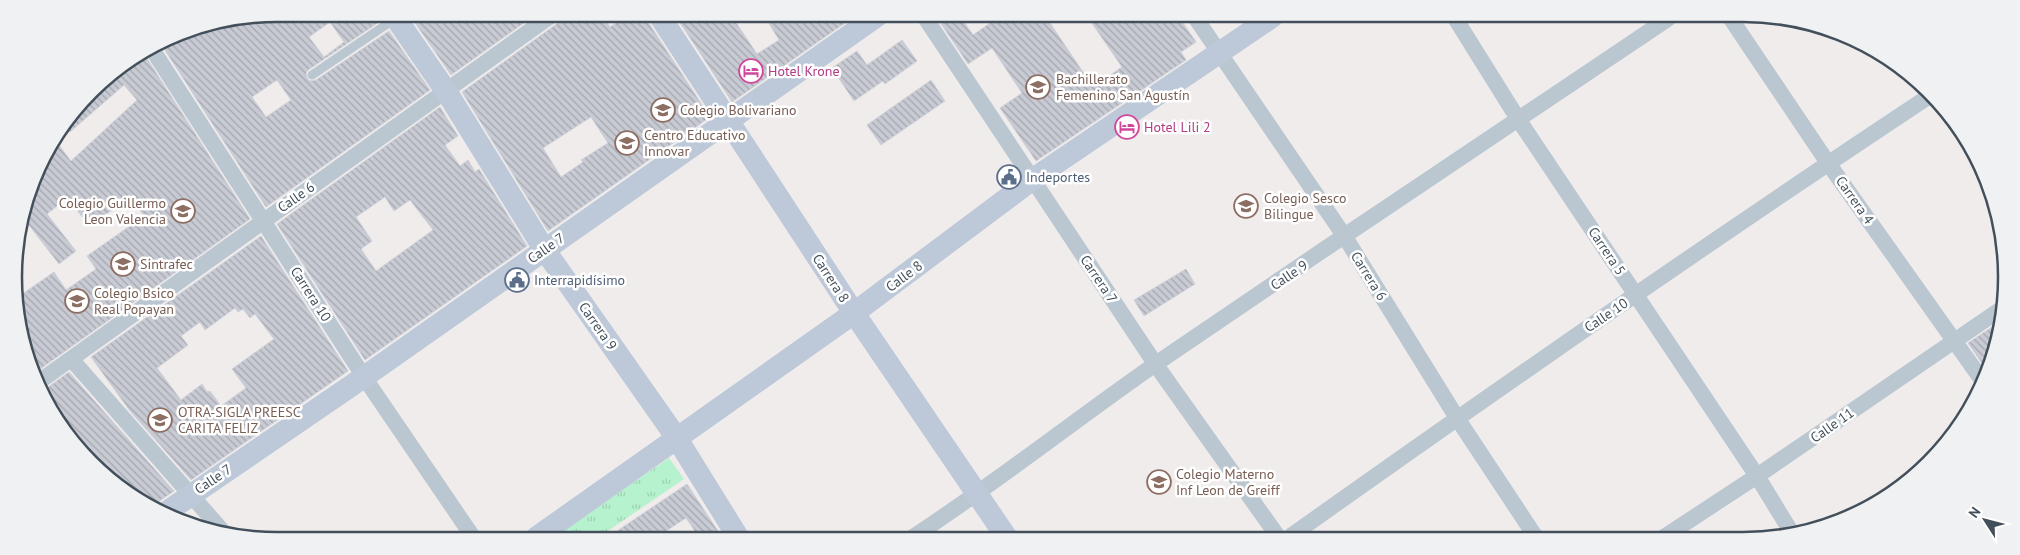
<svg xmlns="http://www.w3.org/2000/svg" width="2020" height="555" viewBox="0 0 2020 555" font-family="'PT Sans',sans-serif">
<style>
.grass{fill:url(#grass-tufts)}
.building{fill:url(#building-back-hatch);stroke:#d0d2d9;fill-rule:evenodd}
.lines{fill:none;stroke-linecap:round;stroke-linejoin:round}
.lane{stroke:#bbc7d0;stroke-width:9}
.street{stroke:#bbc7d0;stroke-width:16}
.secondary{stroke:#bdc9d8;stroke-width:22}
.labels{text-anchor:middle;stroke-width:5;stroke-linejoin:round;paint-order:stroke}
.hotel-label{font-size:14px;fill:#b23c85;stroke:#fff;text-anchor:start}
.education-label{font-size:14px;fill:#785e54;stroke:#fff;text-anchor:start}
.service-label{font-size:14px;fill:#4e5e75;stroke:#fff;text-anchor:start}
.street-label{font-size:14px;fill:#43505b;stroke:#fff}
.rim{fill:none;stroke:#43505b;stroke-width:2.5}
</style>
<defs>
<pattern id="grass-tufts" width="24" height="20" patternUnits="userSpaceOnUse" patternTransform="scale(1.25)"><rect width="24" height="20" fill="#b6f2ce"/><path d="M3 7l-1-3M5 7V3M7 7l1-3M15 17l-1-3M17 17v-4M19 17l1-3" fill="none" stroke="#9ed1b3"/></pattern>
<pattern id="building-back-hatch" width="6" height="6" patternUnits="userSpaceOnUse" patternTransform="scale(1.25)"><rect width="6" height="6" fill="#c8cbd3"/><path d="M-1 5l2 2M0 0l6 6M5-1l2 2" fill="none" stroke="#a4a7ae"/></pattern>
</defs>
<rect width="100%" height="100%" fill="#f0ecec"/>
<path class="grass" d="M669,458L684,479L599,537H554Z"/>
<path class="building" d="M278,14H301L304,18L311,14H380L382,20L308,70L306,73L307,78L310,81L316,80L389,31L430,90L266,207L161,44L177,34ZM330,22L344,42L324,57L309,37ZM277,80L291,100L266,117L252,97Z
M409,14H423L535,15L451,75Z
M562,15H602L610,27L628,15H646L648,22L710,117L548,231L462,92L558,23ZM591,117L608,143L581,160L583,162L561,177L543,148Z
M675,15H731L757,54L779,40L764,15L855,16L732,102Z
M936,16H960L973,35L1000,16H1060L1050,23L1093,87L1122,67L1087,16L1179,17L1196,42L1181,52L1186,60L1036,161L1000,108L1022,93L992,48L968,64Z
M902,40L917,61L885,84L883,81L854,101L832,68L857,51L867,65Z
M144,54L250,219L36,372L23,346L18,297L54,272L66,290L96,269L87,256L144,216L131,198L89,225L67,198L47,214L76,251L59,264L25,220L41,161L59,145L71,161L137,100L124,85L70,132L66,129L103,79Z
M931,80L945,101L881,145L867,125Z
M440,107L458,136L445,145L460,166L468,160L475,172L479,169L527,246L365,360L277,224ZM385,197L394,211L410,200L433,230L376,271L361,249L372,241L356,217Z
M261,236L348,371L191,480L130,411L91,357ZM235,308L238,312L243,309L250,318L255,314L274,339L232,369L246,388L221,406L210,391L207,392L202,384L181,400L157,368L188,345L181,336L200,322L205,330Z
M1186,269L1195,284L1144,316L1134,300Z
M2001,321V329L1986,369L1968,343Z
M69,372L174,491L158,502L153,509L145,506L68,438L44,390Z
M687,484L722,537H699L686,518L657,537H608Z"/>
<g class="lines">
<path class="lane" d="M312,75L396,18"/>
<path class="street" d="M924,16L1156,365L1279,538
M1195,17L1345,237L1457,418L1537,539
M1455,18L1518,119L1757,476L1793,535
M1731,19L1828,163L1982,380
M152,49L364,377L473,537
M72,360L227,536
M40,381L552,15
M913,537C997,482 1075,420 1157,363C1327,247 1498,132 1669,18
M1288,538C1499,388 1712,240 1928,97
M1661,539L1757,476L2001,309"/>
<path class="secondary" d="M393,14L446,91L544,249L676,437L738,537
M659,15L854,313L1007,538
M165,513L364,377L877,16
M537,537L854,313L1033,179L1272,17"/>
</g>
<defs>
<g id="hotel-ring" transform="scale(1.25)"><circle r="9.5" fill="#fff" stroke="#d1479c" stroke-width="1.5"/><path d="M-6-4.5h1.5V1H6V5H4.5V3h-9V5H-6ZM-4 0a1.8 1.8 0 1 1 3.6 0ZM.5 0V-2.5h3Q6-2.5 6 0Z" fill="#d1479c"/></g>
<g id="school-ring" transform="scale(1.25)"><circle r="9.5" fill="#fff" stroke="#8d6e63" stroke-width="1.5"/><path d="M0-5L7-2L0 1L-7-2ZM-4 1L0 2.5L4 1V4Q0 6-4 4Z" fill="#8d6e63"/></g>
<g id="civic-ring" transform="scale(1.25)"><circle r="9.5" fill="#fff" stroke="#5c6f8a" stroke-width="1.5"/><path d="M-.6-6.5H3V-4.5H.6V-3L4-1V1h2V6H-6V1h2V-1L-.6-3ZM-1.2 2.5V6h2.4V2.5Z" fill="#5c6f8a"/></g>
</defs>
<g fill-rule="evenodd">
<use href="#hotel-ring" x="751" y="71"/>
<use href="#school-ring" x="1038" y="87"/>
<use href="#school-ring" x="663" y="110"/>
<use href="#hotel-ring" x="1127" y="127"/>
<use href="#school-ring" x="627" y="143"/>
<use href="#civic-ring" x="1009" y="177"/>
<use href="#school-ring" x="1246" y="206"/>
<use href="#school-ring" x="183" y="211"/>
<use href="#school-ring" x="123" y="264"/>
<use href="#civic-ring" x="517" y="280"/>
<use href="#school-ring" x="77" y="301"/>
<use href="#school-ring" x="160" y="420"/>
<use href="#school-ring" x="1159" y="482"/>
</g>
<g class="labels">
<g class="hotel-label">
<text x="768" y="76">Hotel Krone</text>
<text x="1144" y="132">Hotel Lili 2</text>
</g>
<g class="education-label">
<text x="1056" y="84">Bachillerato<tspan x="1056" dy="16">Femenino San Agustín</tspan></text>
<text x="680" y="115">Colegio Bolivariano</text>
<text x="644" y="140">Centro Educativo<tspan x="644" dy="16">Innovar</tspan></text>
<text x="1264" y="203">Colegio Sesco<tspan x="1264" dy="16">Bilingue</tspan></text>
<text x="166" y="208" text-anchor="end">Colegio Guillermo<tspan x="166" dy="16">Leon Valencia</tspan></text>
<text x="140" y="269">Sintrafec</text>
<text x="94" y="298">Colegio Bsico<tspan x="94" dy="16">Real Popayan</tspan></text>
<text x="178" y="417">OTRA-SIGLA PREESC<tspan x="178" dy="16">CARITA FELIZ</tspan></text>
<text x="1176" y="479">Colegio Materno<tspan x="1176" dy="16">Inf Leon de Greiff</tspan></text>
</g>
<g class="service-label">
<text x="1026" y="182">Indeportes</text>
<text x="534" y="285">Interrapidísimo</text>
</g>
<g class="street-label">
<text transform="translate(296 197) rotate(-35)" y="5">Calle 6</text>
<text transform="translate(1855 200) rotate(55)" y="5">Carrera 4</text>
<text transform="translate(546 248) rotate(-35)" y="5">Calle 7</text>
<text transform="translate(1607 251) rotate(56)" y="5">Carrera 5</text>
<text transform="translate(1289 275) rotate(-34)" y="5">Calle 9</text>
<text transform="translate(904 276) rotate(-37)" y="5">Calle 8</text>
<text transform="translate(1369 276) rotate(58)" y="5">Carrera 6</text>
<text transform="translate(831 278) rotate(57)" y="5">Carrera 8</text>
<text transform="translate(1099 279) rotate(56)" y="5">Carrera 7</text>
<text transform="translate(311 294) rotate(57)" y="5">Carrera 10</text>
<text transform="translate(1606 315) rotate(-34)" y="5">Calle 10</text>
<text transform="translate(598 326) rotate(55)" y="5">Carrera 9</text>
<text transform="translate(1832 425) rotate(-35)" y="5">Calle 11</text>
<text transform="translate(213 479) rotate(-34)" y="5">Calle 7</text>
</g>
</g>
<path d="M0 0H2020V555H0ZM277 22H1743A255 255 0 0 1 1998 277V277A255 255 0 0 1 1743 532H277A255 255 0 0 1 22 277V277A255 255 0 0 1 277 22Z" fill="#f0f1f2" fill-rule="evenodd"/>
<path class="rim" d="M277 22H1743A255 255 0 0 1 1998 277V277A255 255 0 0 1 1743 532H277A255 255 0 0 1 22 277V277A255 255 0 0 1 277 22Z"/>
<g transform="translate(1985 520) rotate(306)" stroke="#ffffff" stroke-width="4" paint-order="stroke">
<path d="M0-4L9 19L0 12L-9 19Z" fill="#43505b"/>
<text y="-8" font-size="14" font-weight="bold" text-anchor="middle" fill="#43505b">N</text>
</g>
</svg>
